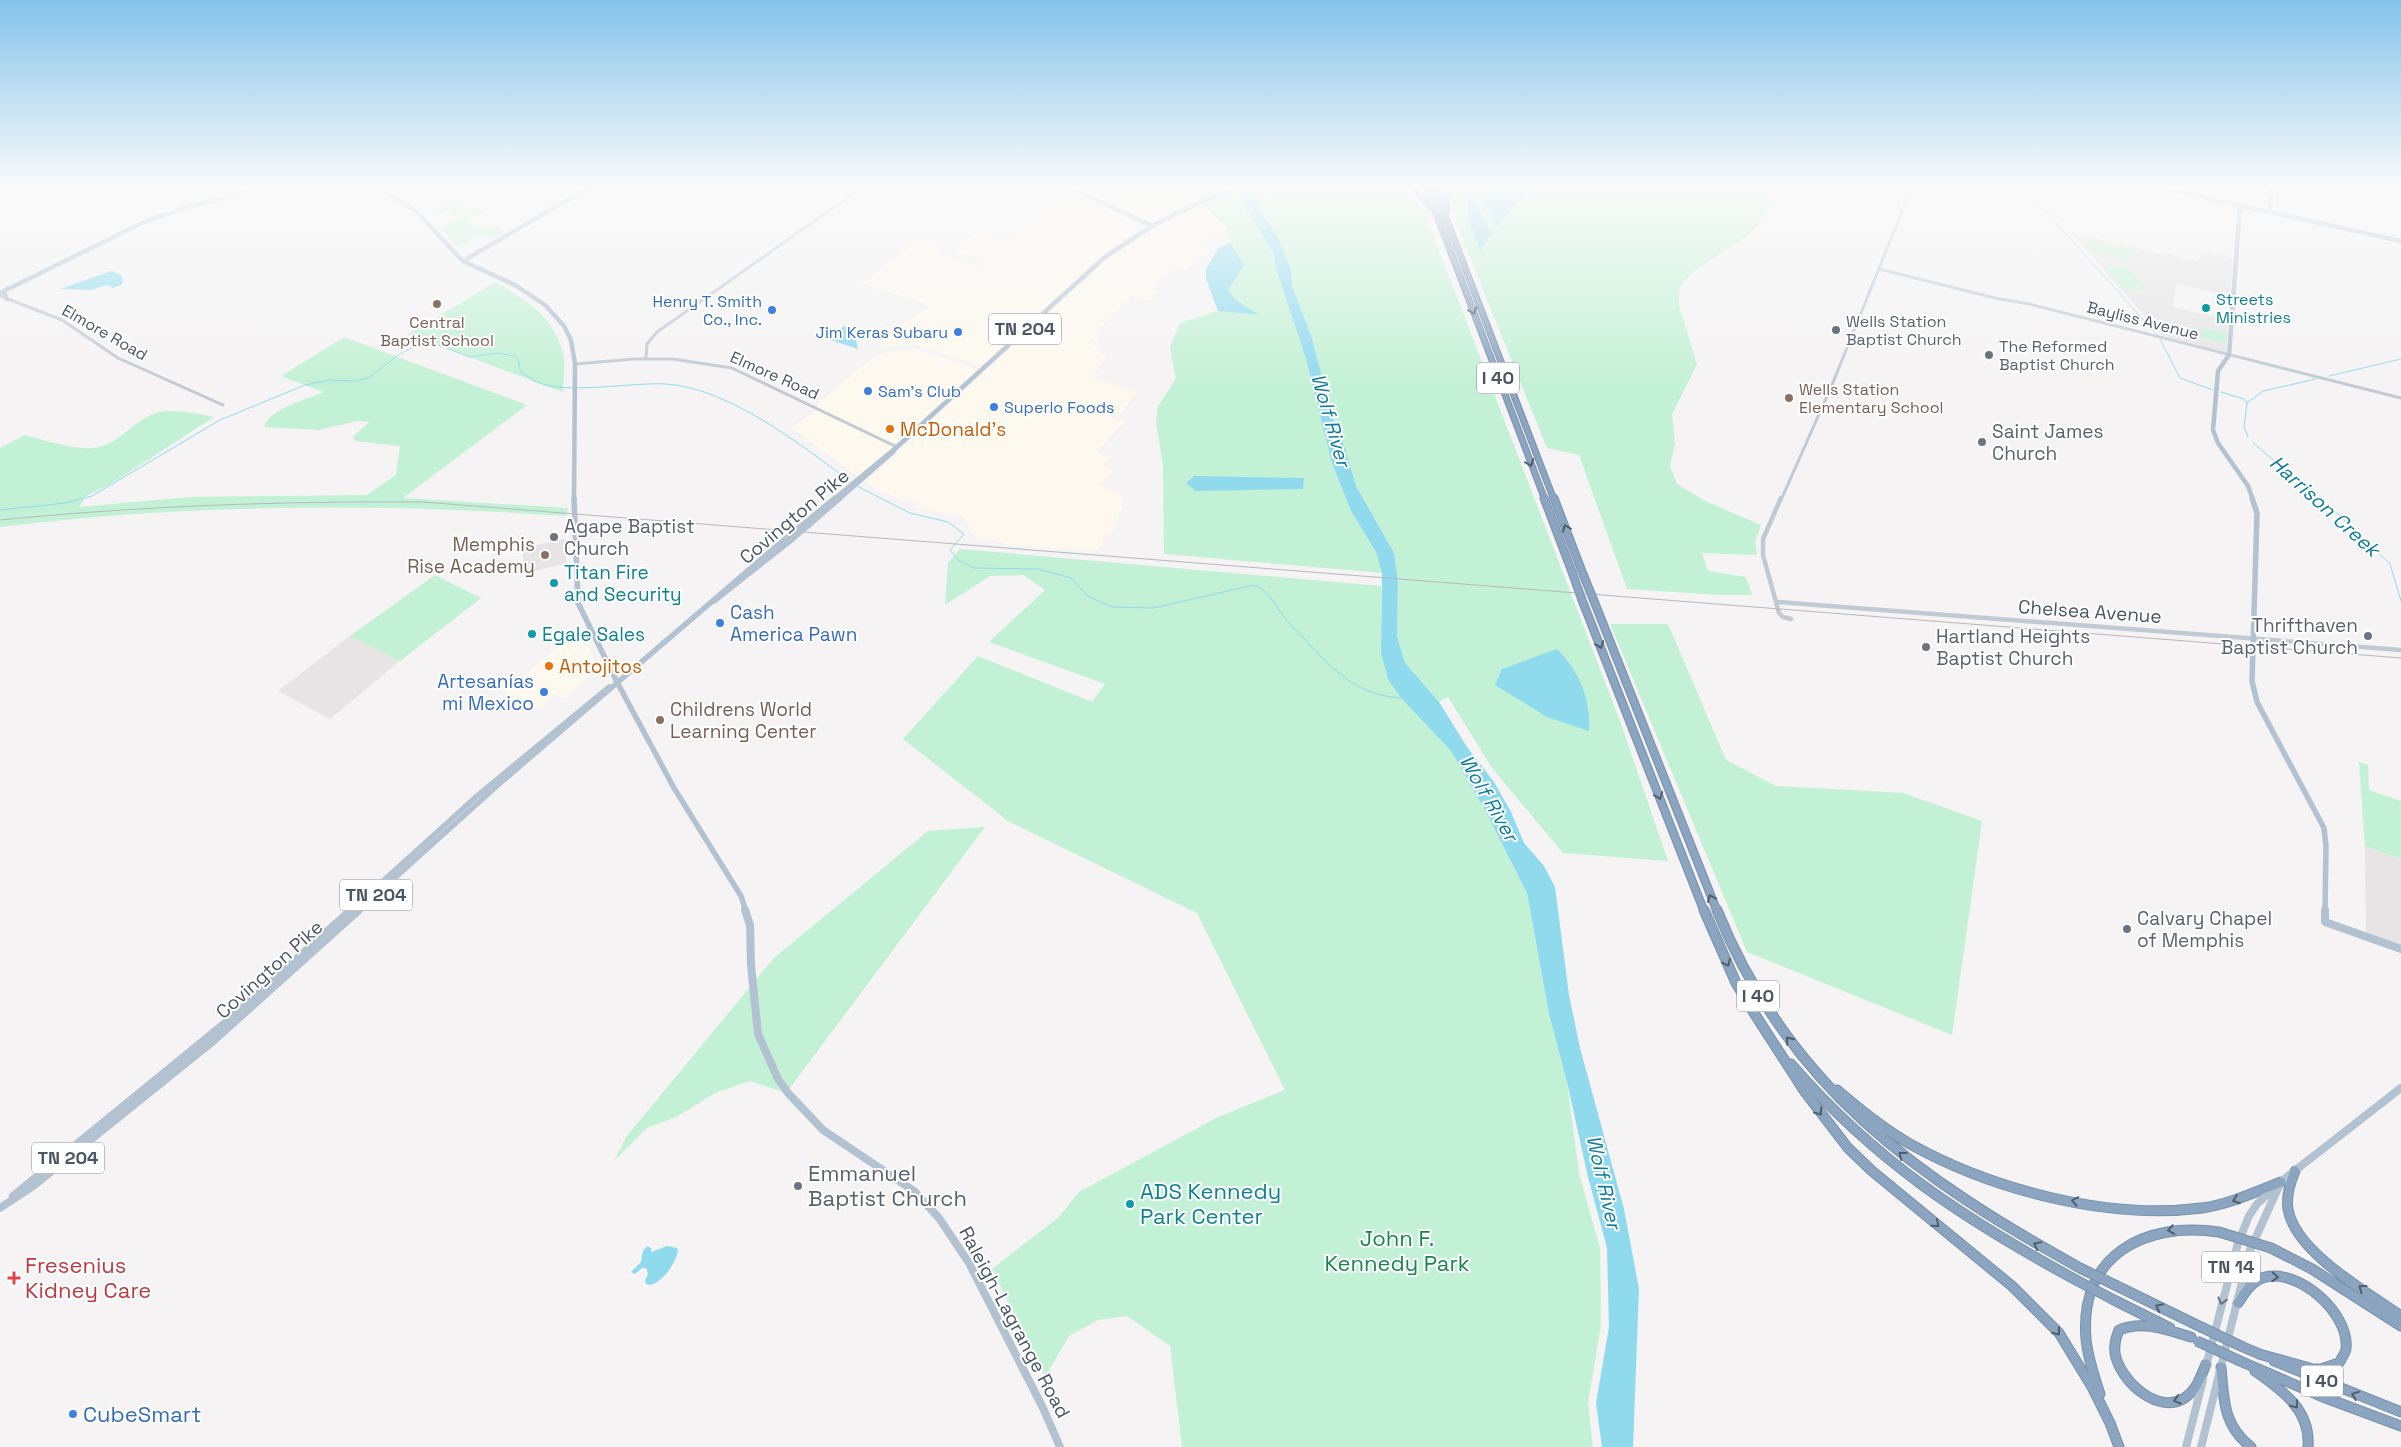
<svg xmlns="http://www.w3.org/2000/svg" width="2401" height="1447" viewBox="0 0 2401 1447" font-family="'Space Grotesk',sans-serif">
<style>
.commercial{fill:#fdf9ef}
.education{fill:#e6e4e5}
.green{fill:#c3f1d5}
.water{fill:#90daee}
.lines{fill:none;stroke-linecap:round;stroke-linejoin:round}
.stream{stroke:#90daee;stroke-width:1}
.highway-far2-casing{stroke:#7690ad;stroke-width:7}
.highway-far1-casing{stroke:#7690ad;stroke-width:9}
.highway-casing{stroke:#7690ad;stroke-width:11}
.minor-far1{stroke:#c1cad2;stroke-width:3}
.minor{stroke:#c1cad2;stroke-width:4.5}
.major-far2{stroke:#b3c2d1;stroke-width:4.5}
.major-far1{stroke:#b3c2d1;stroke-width:5.5}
.major{stroke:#b3c2d1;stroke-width:8}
.highway-far2{stroke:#8ba5c1;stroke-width:5}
.highway-far1{stroke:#8ba5c1;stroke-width:7}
.highway{stroke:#8ba5c1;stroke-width:9}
.rail{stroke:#b5b8bd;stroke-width:1}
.highway-bridge-far1-casing{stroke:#7690ad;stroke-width:9;stroke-linecap:butt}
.highway-bridge-casing{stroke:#7690ad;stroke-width:11;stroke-linecap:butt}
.major-bridge{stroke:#b3c2d1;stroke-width:5.5}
.highway-bridge-far1{stroke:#8ba5c1;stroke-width:7}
.highway-bridge{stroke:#8ba5c1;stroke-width:9}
.oneway{stroke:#505e6b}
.oneway2{stroke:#64717d}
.education-dot{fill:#8d6e63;stroke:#fff;stroke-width:2}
.culture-dot{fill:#0f9aa8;stroke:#fff;stroke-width:2}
.shop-dot{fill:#3f7fe0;stroke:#fff;stroke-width:2}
.worship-dot{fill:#6b7280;stroke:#fff;stroke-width:2}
.food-dot{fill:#e8710a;stroke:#fff;stroke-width:2}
.health-dot{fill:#e0444e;stroke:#fff;stroke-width:2}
.labels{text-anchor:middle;stroke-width:4;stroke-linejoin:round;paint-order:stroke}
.far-culture-label{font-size:16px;fill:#0d838f;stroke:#fff;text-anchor:start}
.far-shop-label{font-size:16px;fill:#366cbe;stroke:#fff;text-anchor:end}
.far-street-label{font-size:16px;fill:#4a5661;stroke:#fff}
.far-worship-label{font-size:16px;fill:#5b616d;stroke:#fff;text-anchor:start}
.far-education-label{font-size:16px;fill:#785e54;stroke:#fff}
.shield{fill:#fff;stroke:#808990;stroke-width:1}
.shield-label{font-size:18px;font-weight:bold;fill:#4a5661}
.food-label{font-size:19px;fill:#c56008;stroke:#fff;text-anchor:start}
.worship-label{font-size:19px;fill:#5b616d;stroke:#fff;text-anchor:start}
.street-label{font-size:19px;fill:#4a5661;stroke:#fff}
.education-label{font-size:19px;fill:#785e54;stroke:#fff;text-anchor:end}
.culture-label{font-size:19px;fill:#0d838f;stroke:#fff;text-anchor:start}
.shop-label{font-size:19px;fill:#366cbe;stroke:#fff;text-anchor:start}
.water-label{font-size:20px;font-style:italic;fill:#0c7c9b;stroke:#fff}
.near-worship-label{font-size:22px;fill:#5b616d;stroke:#fff;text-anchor:start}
.near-culture-label{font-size:22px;fill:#0d838f;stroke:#fff;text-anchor:start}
.near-park-label{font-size:22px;fill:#17864f;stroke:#fff}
.near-health-label{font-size:22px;fill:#be3a42;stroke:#fff;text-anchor:start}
.near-shop-label{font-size:22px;fill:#366cbe;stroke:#fff;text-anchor:start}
</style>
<rect width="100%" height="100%" fill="#f5f3f3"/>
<path class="commercial" d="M1084,184H1181L1202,194L1204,199L1155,225L1079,187Z
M1072,192L1143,227L1109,251L981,366L919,345L883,347L873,330L904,323L931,306L861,283L920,240L945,247L937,253L978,266L983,260L954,251L978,231L1007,240L1045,215Z
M1205,206L1226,227L1225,232L1199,246L1209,251L1187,269H1176L1159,281L1152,290L1158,292L1149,301L1132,296L1100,328L1103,330L1098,335V342L1091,340L1100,352L1107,356L1092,377L1137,392L1120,414L1109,411L1107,415L1124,422L1097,452L1110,457L1104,465L1114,469L1101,486L1124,497L1119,505L1123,507L1111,534L1105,535L1098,551L1004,544L988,539L978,538L971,533L966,519L958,515L917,508L919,504L906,499L901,502L887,493L882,494L867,483L871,477L1071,291L1114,254L1165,223Z
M913,348L977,369L859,477L791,428L816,411L818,403L870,360L886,352Z
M580,628L598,668L565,698L553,695L539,708L505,692Z"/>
<path class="education" d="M2071,233L2199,262L2201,250L2233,258L2230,296L2176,284L2173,307L2228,320L2226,352L2163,336Z
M566,539V562L564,564L525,573L522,548Z
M350,636L400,661L330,719L278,691Z
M2365,846L2401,859V945L2366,933Z"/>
<path class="green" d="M1195,184H1242L1245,191L1246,209L1273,252L1276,269L1306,359L1332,463L1351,511L1376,552L1382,573L1164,554L1163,466L1156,422L1158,406L1176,379L1170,347L1180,323L1218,311L1259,314L1236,300L1228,290L1244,265L1225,232L1226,227L1205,206L1202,194L1192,189Z
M1279,184H1396L1423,209L1620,721L1668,861L1563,853L1492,768L1448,697L1439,702L1405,663L1397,636L1398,581L1394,553L1356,486L1345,448L1334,421L1311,335L1292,285L1291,269L1277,235L1264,217L1255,189Z
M1453,184H1726L1775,198L1757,226L1746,237L1694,271L1679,288V305L1697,364L1672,414L1675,443L1670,466L1677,484L1705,501L1761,525L1755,542L1757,555L1702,553L1708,571L1746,577L1752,595H1720L1627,589L1579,455L1547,448L1463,240L1450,199Z
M454,201L488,213L470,216L468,223L486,229L495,225L501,228L502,235L496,238H474L458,247L441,228L462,217L446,212L434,215Z
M2087,240L2131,251L2129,260L2085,249Z
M2104,267H2127L2147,289L2124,290Z
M496,282C528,302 552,314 563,353C566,365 563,380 563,392L408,334Z
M2202,327L2227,334L2226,343L2201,337Z
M344,337L527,405L403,498L568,508L566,516C378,503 187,504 0,527V448L25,435C46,440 71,450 93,448C120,445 132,421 156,413C174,408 196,414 214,417L109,485L86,496L79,507L191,497L367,495L396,475L400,446L355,441L353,437L369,422L357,421L319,430L264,427C269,409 308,399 324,392L281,376Z
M960,549L1381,586V653L1388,679L1401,698L1451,751L1485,810L1527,893L1549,1014L1567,1082L1579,1173L1600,1248L1601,1325L1588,1403L1593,1447H1182L1170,1346L1127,1316L1098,1320L1069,1336L1045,1377L992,1269L1059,1217L1079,1192L1218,1117L1285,1090L1197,913L1008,821L903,739L978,656L1092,702L1105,684L989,642L1045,590L1023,575L990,576L945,605L948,563Z
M435,575L481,598L400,661L350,636Z
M1610,624H1668L1726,760L1776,786L1903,793L1982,821L1952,1035L1747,952Z
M2359,762L2368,765L2369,790L2401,801V859L2365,846Z
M985,827L786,1093L750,1081L715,1093L678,1116L647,1128L614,1161L626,1137L774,958L928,831Z"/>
<path class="water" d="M1242,184H1253L1264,217L1277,235L1291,269L1292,286L1311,335L1334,421L1345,448L1356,486L1394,553L1398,581L1397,636L1405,663L1439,702L1467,747L1494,782L1511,812L1524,843L1544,866L1555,887L1569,995L1580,1048L1624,1209L1639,1289L1633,1447H1602L1596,1403L1609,1327L1607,1248L1588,1177L1567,1082L1549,1014L1527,893L1485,810L1451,751L1401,698L1388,679L1381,653L1382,573L1376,552L1351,511L1332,463L1306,359L1276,269L1273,252L1246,209L1245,191Z
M1477,184H1534L1496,227Z
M1468,189L1492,234L1480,250L1468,218Z
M1231,243L1244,265L1228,290L1236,300L1260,315L1218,311L1206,279V269L1218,248Z
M111,271L121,275L123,282L121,285L113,288L107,285L91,290L60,289Z
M844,326H849L853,329L858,349L828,339Z
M1194,476L1304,478L1303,489L1196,491L1186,483Z
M1557,649C1579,671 1591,699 1589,731L1547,717L1495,685L1502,669Z
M647,1246L651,1248V1252L667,1246L677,1248L678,1251C675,1264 663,1282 650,1285L646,1284L645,1280L648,1274L646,1268H642L635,1274L631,1272L641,1262L643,1251Z"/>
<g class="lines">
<path class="stream" d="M2021,184L2158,336
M2160,339L2180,378L2213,390
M2329,376L2401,359
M2221,392L2244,399L2247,403L2244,427L2248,437
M2247,403L2263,391L2316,379
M2253,443L2339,515L2390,564L2401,601
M857,486L910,513L948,522L964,534L950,550L958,560L974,568L1038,569L1071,578L1088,596L1112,607L1153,608L1254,585C1270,591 1275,606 1285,618C1292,627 1301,635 1309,644C1335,673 1362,697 1403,698
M0,510L65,503L92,496L220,420L305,385L329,380L355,381L368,378L400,354L417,345L433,343L470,357L499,353L517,357L521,372C526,375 531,380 537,382C564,395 634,382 666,384C729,388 803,446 852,483"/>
<g class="highway-far2-casing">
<path id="highway-far2" d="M1410,184L1430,206
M1425,184L1545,500
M1433,184L1554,500
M1445,184L1447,211"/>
</g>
<g class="highway-far1-casing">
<path id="highway-far1" d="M1544,498L1572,572
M1554,498L1583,574
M1582,600L1704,911
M1594,601L1717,911"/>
</g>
<g class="highway-casing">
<path id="highway" d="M1704,910L1736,983L1754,1013L1805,1092L1848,1148L1872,1171L2012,1286L2059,1333L2092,1387L2111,1425
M1717,910C1788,1087 1919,1179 2080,1268
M1791,1064C1875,1161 1964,1219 2076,1280
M1837,1090C1860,1110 1884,1129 1910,1144C1993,1190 2107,1220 2202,1208C2230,1204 2255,1192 2281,1182
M2295,1171C2290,1183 2286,1196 2288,1209C2295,1252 2367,1292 2401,1316
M2271,1248L2312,1269L2401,1326
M2117,1286L2201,1327
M2114,1300L2170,1328
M2238,1303C2244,1294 2251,1282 2262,1278C2297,1266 2350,1313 2346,1349C2345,1354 2341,1359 2339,1363L2321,1369H2313L2259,1354
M2191,1337C2167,1330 2144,1320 2119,1330C2116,1337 2114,1345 2115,1353C2119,1380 2159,1417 2186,1397C2197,1389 2201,1376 2206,1364
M2243,1347L2262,1355
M2240,1361L2323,1397L2401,1426
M2274,1361L2401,1412
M2221,1367C2224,1400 2223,1425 2251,1447
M2255,1371C2282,1390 2311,1410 2308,1447
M2100,1394C2094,1376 2088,1358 2086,1339C2079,1255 2145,1221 2219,1232
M2110,1423L2119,1447"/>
</g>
<path class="minor-far1" d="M1879,269L1995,298L2029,304L2401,398
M0,296L62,320L118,358L223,405
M646,357L647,344L657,332L867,184
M575,364L634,359H673L732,368L897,447
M1781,500L1832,385L1913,184"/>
<path class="minor" d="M1781,498L1763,539V555L1779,613L1783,617L1791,619
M1777,602L2401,650"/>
<path class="major-far2" d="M369,184L415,210L463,261L515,285L545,305L564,326L571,340L575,364L574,500
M1062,184L1152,226
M2142,184L2401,241
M1252,187L1263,184
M2240,206L2229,355L2218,371L2213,430L2218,443L2248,486L2253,500
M2270,212L2271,184
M463,261L595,184
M7,289L4,293L7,299
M0,293L144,222L188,207L275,184
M833,500L897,447L1105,257L1152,226L1204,200L1254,184
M838,500L894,451"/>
<path class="major-far1" d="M574,498L578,603L617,682L674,788L741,896L746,911
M2252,498L2257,513L2252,681L2257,702L2324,828L2326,846L2325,911
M805,523L835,498
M809,525L840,498
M714,601L790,541
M350,911L477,796L609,687
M358,911L499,784L785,539"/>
<path class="major" d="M745,910L750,925L751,965L758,1034L778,1079L788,1093L823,1130L914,1191L939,1218L969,1263L1043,1408L1060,1447
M2325,910V922L2401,949
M13,1196L230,1019L351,910
M0,1208L32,1187L211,1043L359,910
M2206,1366L2238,1243L2249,1216L2257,1204L2288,1176L2401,1088
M2186,1447L2203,1380
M2201,1447L2250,1250L2280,1184"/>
<use href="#highway-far2" class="highway-far2"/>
<use href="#highway-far1" class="highway-far1"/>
<use href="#highway" class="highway"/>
<path class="rail" d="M0,520C141,506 281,501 423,502L2401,658"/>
<g class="highway-bridge-far1-casing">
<path id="highway-bridge-far1" d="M1572,572L1582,600
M1583,574L1594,601"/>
</g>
<g class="highway-bridge-casing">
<path id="highway-bridge" d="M2219,1232L2271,1248
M2080,1268L2117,1286
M2076,1280L2114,1300
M2201,1327L2243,1347
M2197,1341L2240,1361"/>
</g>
<path class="major-bridge" d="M785,539L805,523
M790,541L809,525"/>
<use href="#highway-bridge-far1" class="highway-bridge-far1"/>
<use href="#highway-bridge" class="highway-bridge"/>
</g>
<defs><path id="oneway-chevron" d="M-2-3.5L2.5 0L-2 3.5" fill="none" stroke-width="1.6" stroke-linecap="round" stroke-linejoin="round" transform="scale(1.25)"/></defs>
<g class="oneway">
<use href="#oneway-chevron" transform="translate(1473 311) rotate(70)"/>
<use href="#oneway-chevron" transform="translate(1530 463) rotate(69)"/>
<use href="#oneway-chevron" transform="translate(1566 528) rotate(-111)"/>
<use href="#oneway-chevron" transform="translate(1600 645) rotate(69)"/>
<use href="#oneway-chevron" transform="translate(1659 796) rotate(69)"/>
<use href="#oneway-chevron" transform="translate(1711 898) rotate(-113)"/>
<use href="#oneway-chevron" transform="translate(1727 963) rotate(65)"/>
<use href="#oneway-chevron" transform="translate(1789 1040) rotate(-129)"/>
<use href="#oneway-chevron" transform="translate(1819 1112) rotate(55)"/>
<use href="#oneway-chevron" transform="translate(1902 1155) rotate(-142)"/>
<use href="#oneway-chevron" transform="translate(2236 1200) rotate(160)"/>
<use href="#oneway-chevron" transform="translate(2075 1201) rotate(-169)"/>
<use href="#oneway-chevron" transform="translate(1936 1224) rotate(40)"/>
<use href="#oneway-chevron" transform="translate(2171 1230) rotate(171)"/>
<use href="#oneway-chevron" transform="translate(2037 1245) rotate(-152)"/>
<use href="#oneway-chevron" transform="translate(2275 1277) rotate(3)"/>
<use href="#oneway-chevron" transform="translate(2362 1288) rotate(-144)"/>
<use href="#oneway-chevron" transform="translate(2159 1307) rotate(-154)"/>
<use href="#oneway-chevron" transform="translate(2057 1332) rotate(52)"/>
<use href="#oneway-chevron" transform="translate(2355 1395) rotate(-159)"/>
<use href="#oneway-chevron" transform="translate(2177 1400) rotate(164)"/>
<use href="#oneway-chevron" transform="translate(2295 1405) rotate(52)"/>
</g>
<use class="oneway2" href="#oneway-chevron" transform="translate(2222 1301) rotate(105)"/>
<linearGradient id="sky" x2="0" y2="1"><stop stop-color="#85c3ea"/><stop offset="0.48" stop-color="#fafafa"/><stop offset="1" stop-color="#fafafa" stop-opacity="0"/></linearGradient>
<rect width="2401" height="386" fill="url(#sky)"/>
<g class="education-dot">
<circle cx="437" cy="304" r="5"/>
<circle cx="1789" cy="398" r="5"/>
<circle cx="545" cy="555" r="5"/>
<circle cx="660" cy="720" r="5"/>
</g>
<g class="culture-dot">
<circle cx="2206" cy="308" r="5"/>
<circle cx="554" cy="583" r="5"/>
<circle cx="532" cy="634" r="5"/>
<circle cx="1130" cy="1204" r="5"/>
</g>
<g class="shop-dot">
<circle cx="772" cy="310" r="5"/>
<circle cx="958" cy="332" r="5"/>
<circle cx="868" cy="391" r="5"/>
<circle cx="994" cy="407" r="5"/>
<circle cx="720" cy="623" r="5"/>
<circle cx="544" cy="692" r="5"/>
<circle cx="73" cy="1414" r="5"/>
</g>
<g class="worship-dot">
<circle cx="1836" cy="330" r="5"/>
<circle cx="1989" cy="355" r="5"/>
<circle cx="1982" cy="442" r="5"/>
<circle cx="554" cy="537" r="5"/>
<circle cx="2368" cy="636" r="5"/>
<circle cx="1926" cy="647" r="5"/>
<circle cx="2127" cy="929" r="5"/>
<circle cx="798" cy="1186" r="5"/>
</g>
<g class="food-dot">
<circle cx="890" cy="429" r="5"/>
<circle cx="549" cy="666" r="5"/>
</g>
<path class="health-dot" d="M11.5 1270.5h5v5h5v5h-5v5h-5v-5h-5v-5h5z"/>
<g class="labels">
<g class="far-culture-label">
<text x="2216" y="305">Streets<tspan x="2216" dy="18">Ministries</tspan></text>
</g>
<g class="far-shop-label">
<text x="762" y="307">Henry T. Smith<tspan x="762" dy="18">Co., Inc.</tspan></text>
<text x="948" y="338">Jim Keras Subaru</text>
<text x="878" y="397" text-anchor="start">Sam's Club</text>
<text x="1004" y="413" text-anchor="start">Superlo Foods</text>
</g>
<g class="far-street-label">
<text transform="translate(2143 320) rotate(14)" y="6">Bayliss Avenue</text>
<text transform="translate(105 332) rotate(30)" y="6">Elmore Road</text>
<text transform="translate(775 375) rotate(24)" y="6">Elmore Road</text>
</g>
<g class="far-worship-label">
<text x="1846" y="327">Wells Station<tspan x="1846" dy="18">Baptist Church</tspan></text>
<text x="1999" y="352">The Reformed<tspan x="1999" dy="18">Baptist Church</tspan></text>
</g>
<g class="far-education-label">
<text x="437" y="328">Central<tspan x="437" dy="18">Baptist School</tspan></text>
<text x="1799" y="395" text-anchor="start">Wells Station<tspan x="1799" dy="18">Elementary School</tspan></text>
</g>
<g class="shield">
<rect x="989" y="313.5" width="72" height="31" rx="4"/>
<rect x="1477" y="362.5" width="42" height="31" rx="4"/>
<rect x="340" y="879.5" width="72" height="31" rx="4"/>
<rect x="1737" y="980.5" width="42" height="31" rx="4"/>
<rect x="32" y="1142.5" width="72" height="31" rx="4"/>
<rect x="2202" y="1251.5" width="58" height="31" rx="4"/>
<rect x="2301" y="1365.5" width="42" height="31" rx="4"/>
</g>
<g class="shield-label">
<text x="1025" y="335">TN 204</text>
<text x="1498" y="384">I 40</text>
<text x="376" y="901">TN 204</text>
<text x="1758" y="1002">I 40</text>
<text x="68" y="1164">TN 204</text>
<text x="2231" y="1273">TN 14</text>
<text x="2322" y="1387">I 40</text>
</g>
<g class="food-label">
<text x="900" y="436">McDonald's</text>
<text x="559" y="673">Antojitos</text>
</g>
<g class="worship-label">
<text x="1992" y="438">Saint James<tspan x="1992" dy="22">Church</tspan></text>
<text x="564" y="533">Agape Baptist<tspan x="564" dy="22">Church</tspan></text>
<text x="2358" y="632" text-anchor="end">Thrifthaven<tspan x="2358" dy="22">Baptist Church</tspan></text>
<text x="1936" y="643">Hartland Heights<tspan x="1936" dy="22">Baptist Church</tspan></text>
<text x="2137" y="925">Calvary Chapel<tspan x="2137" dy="22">of Memphis</tspan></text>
</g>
<g class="street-label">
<text transform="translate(794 516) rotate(-40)" y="7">Covington Pike</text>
<text transform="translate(2090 611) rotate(4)" y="7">Chelsea Avenue</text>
<text transform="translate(269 969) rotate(-42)" y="7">Covington Pike</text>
<text transform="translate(1015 1322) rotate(62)" y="7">Raleigh-Lagrange Road</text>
</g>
<g class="education-label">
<text x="535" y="551">Memphis<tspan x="535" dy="22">Rise Academy</tspan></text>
<text x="670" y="716" text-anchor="start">Childrens World<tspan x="670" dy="22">Learning Center</tspan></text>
</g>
<g class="culture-label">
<text x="564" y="579">Titan Fire<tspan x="564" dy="22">and Security</tspan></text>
<text x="542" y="641">Egale Sales</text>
</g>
<g class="shop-label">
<text x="730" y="619">Cash<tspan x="730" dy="22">America Pawn</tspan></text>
<text x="534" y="688" text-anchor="end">Artesanías<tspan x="534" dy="22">mi Mexico</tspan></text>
</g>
<g class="water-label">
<text transform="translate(1331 420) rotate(74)" y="7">Wolf River</text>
<text transform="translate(2325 506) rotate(42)" y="7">Harrison Creek</text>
<text transform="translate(1489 798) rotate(60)" y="7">Wolf River</text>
<text transform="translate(1604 1182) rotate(77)" y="7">Wolf River</text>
</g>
<g class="near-worship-label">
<text x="808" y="1181">Emmanuel<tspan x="808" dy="25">Baptist Church</tspan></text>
</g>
<g class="near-culture-label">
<text x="1140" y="1199">ADS Kennedy<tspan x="1140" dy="25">Park Center</tspan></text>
</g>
<g class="near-park-label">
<text x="1397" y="1246">John F.<tspan x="1397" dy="25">Kennedy Park</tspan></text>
</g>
<g class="near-health-label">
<text x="25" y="1273">Fresenius<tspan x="25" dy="25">Kidney Care</tspan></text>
</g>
<g class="near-shop-label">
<text x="83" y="1422">CubeSmart</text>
</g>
</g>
</svg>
